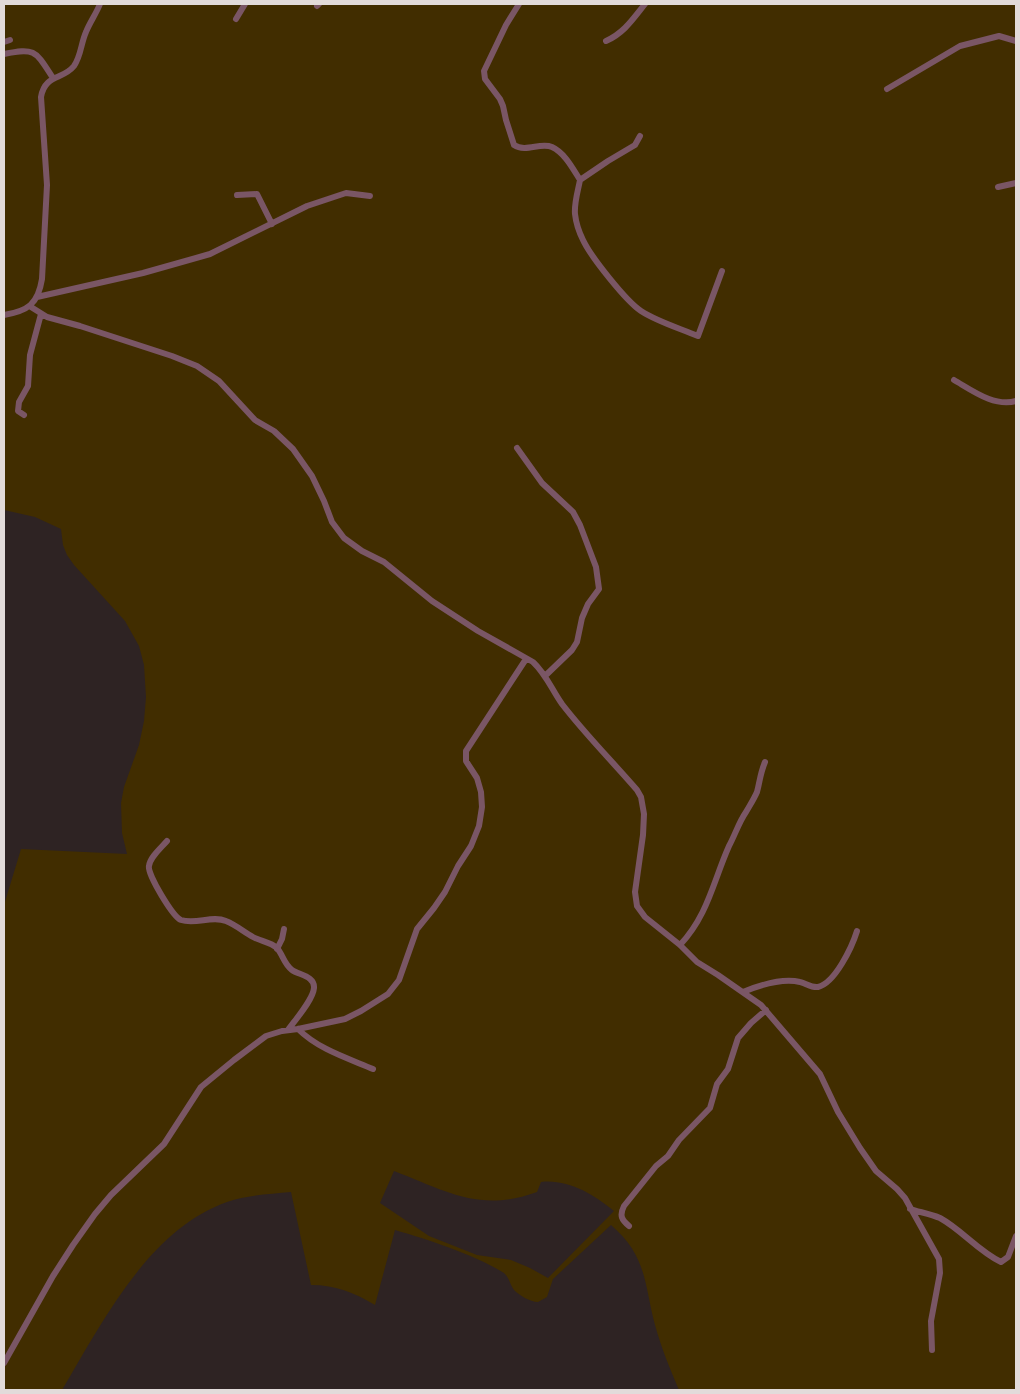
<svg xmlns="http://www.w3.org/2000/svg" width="1020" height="1394" viewBox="0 0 1020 1394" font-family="'Times New Roman',serif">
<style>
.green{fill:#412d00;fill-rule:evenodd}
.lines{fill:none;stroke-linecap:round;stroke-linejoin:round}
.street{stroke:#7a5665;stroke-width:6}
</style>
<rect width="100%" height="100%" fill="#2e2323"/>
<path class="green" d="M4,4H1016V1390H679C670,1369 661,1347 655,1325C644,1283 647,1256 611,1225L553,1279L547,1297L538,1302C530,1302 519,1295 514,1290C510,1285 509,1277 504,1273C473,1254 429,1240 395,1230L375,1305C355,1293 336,1285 311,1285L291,1192C270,1194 248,1195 227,1202C148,1230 102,1323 62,1390H4V905L21,849L127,854L122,833L121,803L124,787L139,745L144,721L146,697L144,665L139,646L125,621L74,565L67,555L63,545L61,529L35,517L4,510ZM394,1171C446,1191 480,1213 537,1192L541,1182C568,1179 593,1194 614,1211L548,1278L530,1268L511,1260L477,1255L429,1236L380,1203Z"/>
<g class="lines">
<path class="street" d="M519,4L506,25L484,71L485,79L500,99L503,106L506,120L514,145C526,153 540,142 552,147C565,153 573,169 580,180
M317,6L319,4
M236,19L245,4
M606,41C624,33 633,19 645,4
M4,42L10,40
M4,54C36,47 36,52 53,78
M887,89L960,46L999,36L1016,41
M640,136L635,145L608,161L580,180C578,191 574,203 575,214C576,223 579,232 583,240C591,257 626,301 641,311C658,322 679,328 698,336L722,271
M998,187L1016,183
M237,195L257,194L272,224
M37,297L143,273L210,254L307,206L346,193L370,196
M31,307L47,317L80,326L172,356L197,366L219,381L255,420L274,431L293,449L312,476L324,501L332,522L344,538L362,551L384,562L432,601L478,631L533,662C546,674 552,690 562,704C585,734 612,761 637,790L641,797L644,814L643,835L635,892L637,906L645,917L680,945L697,962L718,975L761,1005L820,1074L838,1112L860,1148L876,1171L897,1189L905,1198L939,1259L940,1273L931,1321L932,1350
M4,315C28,311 38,304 42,279L47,185L41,97C45,74 63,80 74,66C81,56 81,43 86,32C90,22 96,14 100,4
M954,380C973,391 994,407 1016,401
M24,415L18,411L19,402L28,386L30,355L41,314
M517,448L542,483L573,512L580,525L596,567L599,589L588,604L582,618L577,642L572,650L545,676
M167,841C161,848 150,857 149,866C147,874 173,917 181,920C196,925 212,915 226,921C236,925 244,932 253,937C260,941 271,942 277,948C283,955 284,964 292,970C299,975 315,976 314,988C313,1000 295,1020 288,1030
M680,945C708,915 713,882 729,846C735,835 739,822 746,812C750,805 754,799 757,792C760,781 760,774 765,762
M277,949L282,939L284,929
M743,992C760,985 782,978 800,982C806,983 811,988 818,987C835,983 852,947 857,931
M298,1029C318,1049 347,1058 373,1069
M910,1209C919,1212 931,1214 940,1218C962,1230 978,1251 1001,1262L1008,1257L1016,1236
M629,1226C622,1220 619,1216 624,1206L656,1166L668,1156L679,1140L710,1108L717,1084L728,1069L738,1038L751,1023L766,1010
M4,1363L53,1276L73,1245L95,1214L111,1195L164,1144L201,1087L234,1060L266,1036L282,1031L298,1029L345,1019L361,1011L388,994L399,980L417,929L434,908L445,892L458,866L471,846L479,826L482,807L481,792L477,778L466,761V751L526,659"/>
</g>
<rect width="1020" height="1394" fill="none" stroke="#e2dbda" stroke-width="10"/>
</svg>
